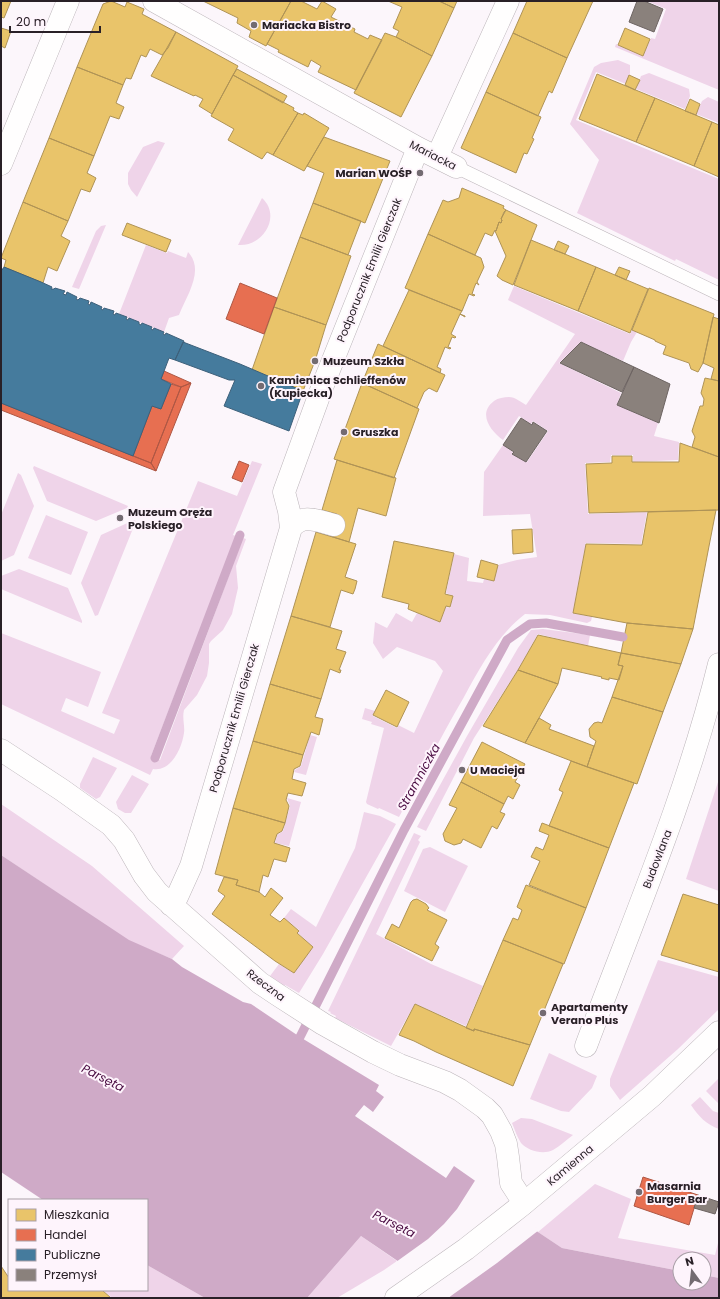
<svg xmlns="http://www.w3.org/2000/svg" width="720" height="1299" viewBox="0 0 720 1299" font-family="Poppins,sans-serif">
<style>
.green{fill:#efd4e9}
.water{fill:#cfaac7}
.pier{fill:#fcf6fb}
.homes{fill:#e9c46a;stroke:#af9356}
.shops{fill:#e76f51;stroke:#ae5744}
.public{fill:#457b9d;stroke:#3d607a}
.industry{fill:#8a817c;stroke:#6d6462}
.lines{fill:none;stroke-linecap:round;stroke-linejoin:round}
.stream{stroke:#cfaac7;stroke-width:9}
.lane-casing{stroke:#bcb5ba;stroke-width:14}
.street-casing{stroke:#bcb5ba;stroke-width:23}
.secondary-casing{stroke:#bcb5ba;stroke-width:23}
.lane{stroke:#fffefe;stroke-width:13}
.street{stroke:#fffefe;stroke-width:22}
.secondary{stroke:#fffefe;stroke-width:22}
.poi-dot{fill:#736b71;stroke:#fef4fc;stroke-width:1.5}
.labels{text-anchor:middle;stroke-width:4;stroke-linejoin:round;paint-order:stroke}
.poi-label{font-size:11px;font-weight:bold;fill:#292027;stroke:#fef4fc;text-anchor:start}
.street-label{font-size:11px;fill:#292027;stroke:#fef4fc}
.water-label{font-size:12px;font-style:italic;fill:#490b41;stroke:#fef4fc}
</style>
<rect width="100%" height="100%" fill="#fcf6fb"/>
<path class="green" d="M647,1H719V90L615,47L616,44L643,56L651,38L655,39L666,9Z
M618,60L630,65V73L626,84L596,72L576,120L719,179V280L676,259L675,261L577,213L599,160L570,124L594,67L601,63Z
M649,73L689,89L690,96L685,109L636,89L641,76Z
M708,97L719,102V123L696,114L702,101Z
M158,141L165,143L137,197L131,190L128,184V173L143,147Z
M262,198C282,216 263,247 238,245Z
M106,225L79,289L72,287L96,231L101,226Z
M146,245L167,253L168,251L186,258L188,252C205,270 187,295 179,315L169,318L164,332L119,314Z
M514,286L630,334L632,330L637,332L631,342L623,361L581,342L559,363L621,393L617,405L658,423L654,436L679,442L678,460L633,462V455H611L610,462L585,463L588,514L647,512L641,544L586,543L573,613L592,617L591,621L587,623L550,615L525,614C497,636 481,666 464,697C441,736 421,777 399,817L379,808L378,809L367,804L366,802L384,728L371,724L372,722L362,719L365,708L375,711L373,716L397,728L398,725L414,733L443,671L435,661L397,647L383,659L373,643L375,622L387,628L396,613L412,622L417,613L440,622L446,607L450,608L453,596L446,593L454,554L469,558L467,581L483,583L484,579L494,581L498,565L517,560L537,557L530,514L483,516L484,472L503,445L513,452L512,454L527,462L548,431L533,421L531,424L519,416L503,440C491,431 477,414 494,401C498,398 504,397 509,397C515,397 521,402 526,405L575,334L508,300Z
M252,461L262,464L233,535L236,536L151,756L160,760L243,538L246,539L236,566L238,588L232,614L223,630L211,641L209,644V663L207,676L197,695L184,710C182,718 185,726 184,733C182,748 171,772 153,769L150,775L1,704V633L101,672L88,707L66,698L61,711L114,734L120,720L102,713L198,481L237,496Z
M34,466L128,506L127,508L96,521L47,501L33,468Z
M18,473L21,475L34,506L14,555L1,561V515Z
M46,515L88,532L71,575L28,558Z
M134,520L136,521L98,615L95,616L81,583L101,535Z
M19,569L68,588L82,621V623L1,589V576Z
M543,629L590,635L588,646L538,634L518,670L474,738L426,831L417,827L467,736L518,648L531,630Z
M310,735L317,737L306,775L294,772L295,770L301,766Z
M93,757L117,768L100,797L96,799L80,788V784Z
M132,775L149,784L131,813H125L118,809L116,802Z
M719,779V891L686,879Z
M287,798L301,802L289,846L275,843L277,835L283,831L290,806Z
M1,804L92,866L184,946L172,959L129,941L1,855Z
M364,812L380,816L396,824L323,954L299,993L285,985L284,986L270,976L279,964L294,973L313,947L298,933L299,930L284,918L291,909L316,927L355,848Z
M414,833L421,836L418,840L420,842L376,934L431,964L483,986L466,1026L415,1004L391,1046L335,1018L336,1016L330,1013L331,1012L328,1011Z
M430,847L468,866L445,912L404,891L423,849Z
M658,960L719,977V1009L678,1049L620,1100L610,1086V1079Z
M549,1053L597,1076L592,1088L569,1112L561,1111L530,1099Z
M719,1078V1104L706,1091Z
M700,1097L713,1111L719,1113V1129C707,1125 698,1116 691,1105Z
M521,1118L532,1119L573,1135C566,1140 560,1146 553,1150C543,1155 528,1151 521,1143C517,1137 515,1130 512,1123Z
M595,1184L631,1199L618,1238L715,1255L719,1239V1278L704,1275V1259H680V1271L562,1248L538,1232Z
M361,1236L397,1261L384,1270L337,1298H307Z
M147,1265L205,1298H112L103,1290H147Z"/>
<path class="water" d="M1,855L129,940L172,959L182,967L243,1002L251,1004L300,1037L379,1085L376,1091L384,1097L373,1112L364,1105L355,1116L446,1178L454,1166L474,1180L538,1232L562,1248L680,1271V1283H704V1275L719,1278V1298H452L361,1236L307,1298H205L147,1265V1200H43L1,1172Z"/>
<path class="pier" d="M476,1179L539,1230L497,1263L448,1298L396,1262L428,1239L444,1224L457,1209Z"/>
<path class="homes" d="M1,1H11L4,18L1,17Z
M111,1L125,7L127,2L144,9L142,14L176,32L168,48L162,55L150,49L146,57L141,55L131,79L126,78L123,85L77,67L103,4Z
M203,1H291L266,46L249,37L251,31L237,23L238,18Z
M291,1H301L317,9L322,1L336,9L331,17L355,29L354,32L368,39L370,35L382,40L356,90L318,72L321,66L311,60L308,67L278,52L279,50L267,44Z
M388,1H439L454,8L432,56L396,37L399,31L393,28L402,7Z
M439,1H457L454,8Z
M527,1H593L567,58L513,33Z
M1,28L11,31L5,48L1,46Z
M625,28L650,39L643,56L618,45Z
M176,32L238,66L212,114L199,106L203,99L195,95L194,96L151,76Z
M385,33L396,37L432,56L401,117L354,93Z
M513,33L567,58L552,93L549,91L538,116L486,92Z
M77,67L123,85L116,103L124,107L119,119L110,116L94,156L49,138Z
M237,69L287,96L283,103L233,75Z
M597,74L655,98L636,142L579,119Z
M233,75L294,108L293,110L298,113L273,155L267,152L262,159L228,140L234,129L211,116Z
M629,75L640,80L635,90L625,85Z
M486,92L541,117L532,138L534,139L527,154L524,153L516,173L461,148Z
M655,98L712,122L694,166L636,142Z
M690,99L700,104L696,115L685,111Z
M298,113L303,115L304,113L329,128L304,171L273,155Z
M712,122L719,125V177L694,166Z
M324,137L390,161L365,223L313,203L324,173L307,166Z
M49,138L94,156L87,173L96,178L90,192L81,189L68,221L23,202Z
M462,188L504,206L503,208L506,210L504,212L501,219L502,220L501,223L499,222L496,231L495,230L492,236L485,233L475,255L428,234L443,200L448,202L459,198Z
M23,202L68,221L61,236L70,241L57,271L48,267L43,283L4,267L6,260L1,258Z
M313,203L361,221L348,255L300,237Z
M506,210L537,225L513,285L502,280L497,276L506,256L495,231H496L499,222L501,223L502,220L501,219Z
M127,223L171,240L166,252L122,235Z
M428,234L481,258L484,267L477,282L479,285L476,283L474,288L472,294L475,295L474,296L469,294L462,311L405,288Z
M300,237L351,256L326,325L274,307Z
M531,240L596,267L578,311L514,285Z
M558,241L569,246L565,254L554,250Z
M596,267L648,289L630,333L578,311Z
M619,267L630,271L626,280L615,275Z
M649,288L714,314L703,363L698,372L691,369L689,363L663,354L666,346L655,341V340L632,330Z
M409,290L462,311L460,314L465,316V317L460,314L451,334L456,337L455,338L452,337L448,347L451,348L450,349L445,347L437,367L441,369L440,373L383,346Z
M274,307L326,325L315,361L303,391L252,370Z
M713,317L719,319V381L711,379L714,368L703,363Z
M378,344L445,375L437,392L429,388L424,392L417,408L362,383Z
M705,378L719,381V457L692,447L695,437L692,431L700,406H703L704,399L701,393Z
M362,383L419,409L394,478L334,459Z
M680,443L719,457V510L589,513L586,464L612,463V456H632V462H679Z
M337,460L396,478L386,516L358,508L349,542L330,536L337,514L322,510Z
M716,510L693,629L627,623L573,613L586,544L642,545L648,512Z
M532,529L533,552L513,554L512,530Z
M316,532L356,544L345,577L357,581L355,589L353,594L341,590L330,627L291,616Z
M394,541L454,553L445,594L453,596L450,607L446,606L440,622L408,609L409,604L382,597Z
M481,560L498,565L494,581L477,577Z
M291,616L342,631L336,649L346,652L339,670H341L340,673L330,669L321,699L270,684Z
M627,623L693,629L681,664L621,653Z
M538,635L621,653L618,665L623,666L619,680L609,678V680L601,678L602,677L562,668L558,684L518,670Z
M621,653L681,664L663,712L612,697L623,666L618,665Z
M518,670L558,684L525,743L483,726Z
M270,684L321,699L315,717L323,719L319,735L311,732L303,755L253,741Z
M386,690L409,702L397,727L373,715Z
M612,697L663,712L637,784L587,767L596,741L590,737L589,729L594,723L598,722L602,723Z
M539,718L551,725L549,729L594,746L587,767L525,743Z
M253,741L303,755L300,766L294,769L292,779L306,783L302,796L288,793L286,800L289,806L285,823L233,808Z
M482,742L525,764L515,782L520,785L513,799L508,796L504,804L461,782Z
M571,761L634,783L609,848L549,826L563,792L559,790Z
M461,782L504,804L500,812L505,814L497,829L492,826L481,848L463,839L461,843L454,845L445,841L443,834L457,808L449,805Z
M233,808L285,823L282,831L277,834L274,843L290,848L286,862L274,859L268,877L263,875L259,892L236,885L238,880L215,874Z
M542,823L609,848L586,908L529,885L540,861L531,857L536,847L543,850L549,835L539,831Z
M224,877L238,880L236,885L259,892L265,897L271,888L283,898L270,915L280,922L284,918L299,931L297,933L313,947L294,973L275,961L212,914L225,896L218,891Z
M526,885L586,908L564,964L503,940L513,918L518,920L522,910L517,907Z
M683,894L719,905V972L661,955Z
M417,899L426,904L429,908L427,910L447,920L435,944L439,947L432,961L385,938L392,924L399,928L411,902L413,900Z
M503,940L563,964L530,1045L474,1029V1031L466,1028Z
M415,1004L474,1031V1029L530,1045L513,1086L436,1052L414,1041L399,1035Z
M1,1266L9,1278V1290H102L111,1298H1Z"/>
<path class="shops" d="M240,283L277,298L264,334L226,319Z
M164,371L191,383L181,387L161,379Z
M191,383L156,471L151,463L181,387Z
M171,384L181,387L151,463L133,456L152,406L161,409Z
M1,403L151,463L156,471L1,410Z
M239,461L249,465L242,482L232,478Z
M643,1177L698,1195L689,1225L634,1206Z"/>
<path class="public" d="M4,267L41,282L52,287L51,289H54L55,288L65,291L63,294L66,295L67,292L77,297L76,299L78,300L80,298L89,301L88,304L90,305L91,302L102,307L101,309L103,310L104,308L114,311L113,314L115,315L116,313L127,317L126,319L128,320L129,318L139,322V324L141,325L142,323L152,327L151,329L153,330L154,328L164,332L163,334L165,335L166,333L184,341L175,360L169,358L161,379L171,384L161,409L152,406L133,456L1,403V269H3Z
M183,342L240,364L303,391L289,431L224,406L235,380H229L175,360Z"/>
<path class="industry" d="M637,1H644L663,9L654,32L629,22Z
M581,342L634,367L622,392L560,363Z
M634,367L670,384L659,423L617,405Z
M521,418L532,425L533,422L547,431L526,462L512,454L514,452L503,445Z
M698,1195L719,1202L715,1214L694,1208Z"/>
<g class="lines">
<path class="stream" d="M155,758L240,535
M300,1037L404,830L507,640L530,624L546,623L623,637"/>
<g class="lane-casing">
<path id="lane" d="M456,167L719,294"/>
</g>
<g class="street-casing">
<path id="street" d="M154,1L418,148L456,167
M437,157L508,1
M1,164L68,1
M291,528L289,511L284,492L323,385L418,148
M1,750L62,790L111,825L124,840L144,875L157,892L260,983L278,995L323,1024L373,1052L400,1065L445,1082L460,1090L485,1108L492,1115L501,1131L506,1144L508,1157L511,1183L524,1203
M171,905L177,897L191,866L291,528C302,513 318,521 334,525
M586,1046C633,920 687,795 719,664"/>
</g>
<g class="secondary-casing">
<path id="secondary" d="M396,1298L466,1249L522,1205L652,1096L719,1032"/>
</g>
<use href="#lane" class="lane"/>
<use href="#street" class="street"/>
<use href="#secondary" class="secondary"/>
</g>
<g class="poi-dot">
<circle cx="254" cy="25" r="4"/>
<circle cx="420" cy="173" r="4"/>
<circle cx="315" cy="361" r="4"/>
<circle cx="261" cy="386" r="4"/>
<circle cx="344" cy="432" r="4"/>
<circle cx="120" cy="518" r="4"/>
<circle cx="462" cy="770" r="4"/>
<circle cx="543" cy="1013" r="4"/>
<circle cx="639" cy="1192" r="4"/>
</g>
<g class="labels">
<g class="poi-label">
<text x="262" y="29">Mariacka Bistro</text>
<text x="412" y="177" text-anchor="end">Marian WOŚP</text>
<text x="323" y="365">Muzeum Szkła</text>
<text x="269" y="384">Kamienica Schlieffenów<tspan x="269" dy="13">(Kupiecka)</tspan></text>
<text x="352" y="436">Gruszka</text>
<text x="128" y="516">Muzeum Oręża<tspan x="128" dy="13">Polskiego</tspan></text>
<text x="470" y="774">U Macieja</text>
<text x="551" y="1011">Apartamenty<tspan x="551" dy="13">Verano Plus</tspan></text>
<text x="647" y="1190">Masarnia<tspan x="647" dy="13">Burger Bar</tspan></text>
</g>
<g class="street-label">
<text transform="translate(433 155) rotate(27)" y="4">Mariacka</text>
<text transform="translate(369 270) rotate(-68)" y="4">Podporucznik Emilii Gierczak</text>
<text transform="translate(234 718) rotate(-74)" y="4">Podporucznik Emilii Gierczak</text>
<text transform="translate(657 859) rotate(-69)" y="4">Budowlana</text>
<text transform="translate(266 985) rotate(37)" y="4">Rzeczna</text>
<text transform="translate(570 1165) rotate(-40)" y="4">Kamienna</text>
</g>
<g class="water-label">
<text transform="translate(419 777) rotate(-61)" y="4">Stramniczka</text>
<text transform="translate(103 1078) rotate(27)" y="4">Parsęta</text>
<text transform="translate(394 1224) rotate(27)" y="4">Parsęta</text>
</g>
</g>
<rect width="720" height="1299" fill="none" stroke="#292027" stroke-width="4"/>
<rect x="8" y="1199" width="140" height="92" fill="#fef4fc" stroke="#a99fa7"/>
<rect x="16" y="1209" width="20" height="12" fill="#e9c46a" stroke="#a99fa7"/>
<text x="44" y="1219" font-size="12" fill="#292027">Mieszkania</text>
<rect x="16" y="1229" width="20" height="12" fill="#e76f51" stroke="#a99fa7"/>
<text x="44" y="1239" font-size="12" fill="#292027">Handel</text>
<rect x="16" y="1249" width="20" height="12" fill="#457b9d" stroke="#a99fa7"/>
<text x="44" y="1259" font-size="12" fill="#292027">Publiczne</text>
<rect x="16" y="1269" width="20" height="12" fill="#8a817c" stroke="#a99fa7"/>
<text x="44" y="1279" font-size="12" fill="#292027">Przemysł</text>
<g transform="translate(692 1271) rotate(345)"><circle r="19" fill="#fef4fc" stroke="#a99fa7"/>
<path d="M0-3L7 15L0 10L-7 15Z" fill="#736b71"/>
<text y="-6" font-size="11" font-weight="bold" text-anchor="middle" fill="#292027">N</text>
</g>
<path d="M10 26v6h90v-6" fill="none" stroke="#292027" stroke-width="2"/>
<text x="16" y="26" font-size="12" fill="#292027" stroke="#fef4fc" stroke-width="3" paint-order="stroke">20 m</text>
</svg>
